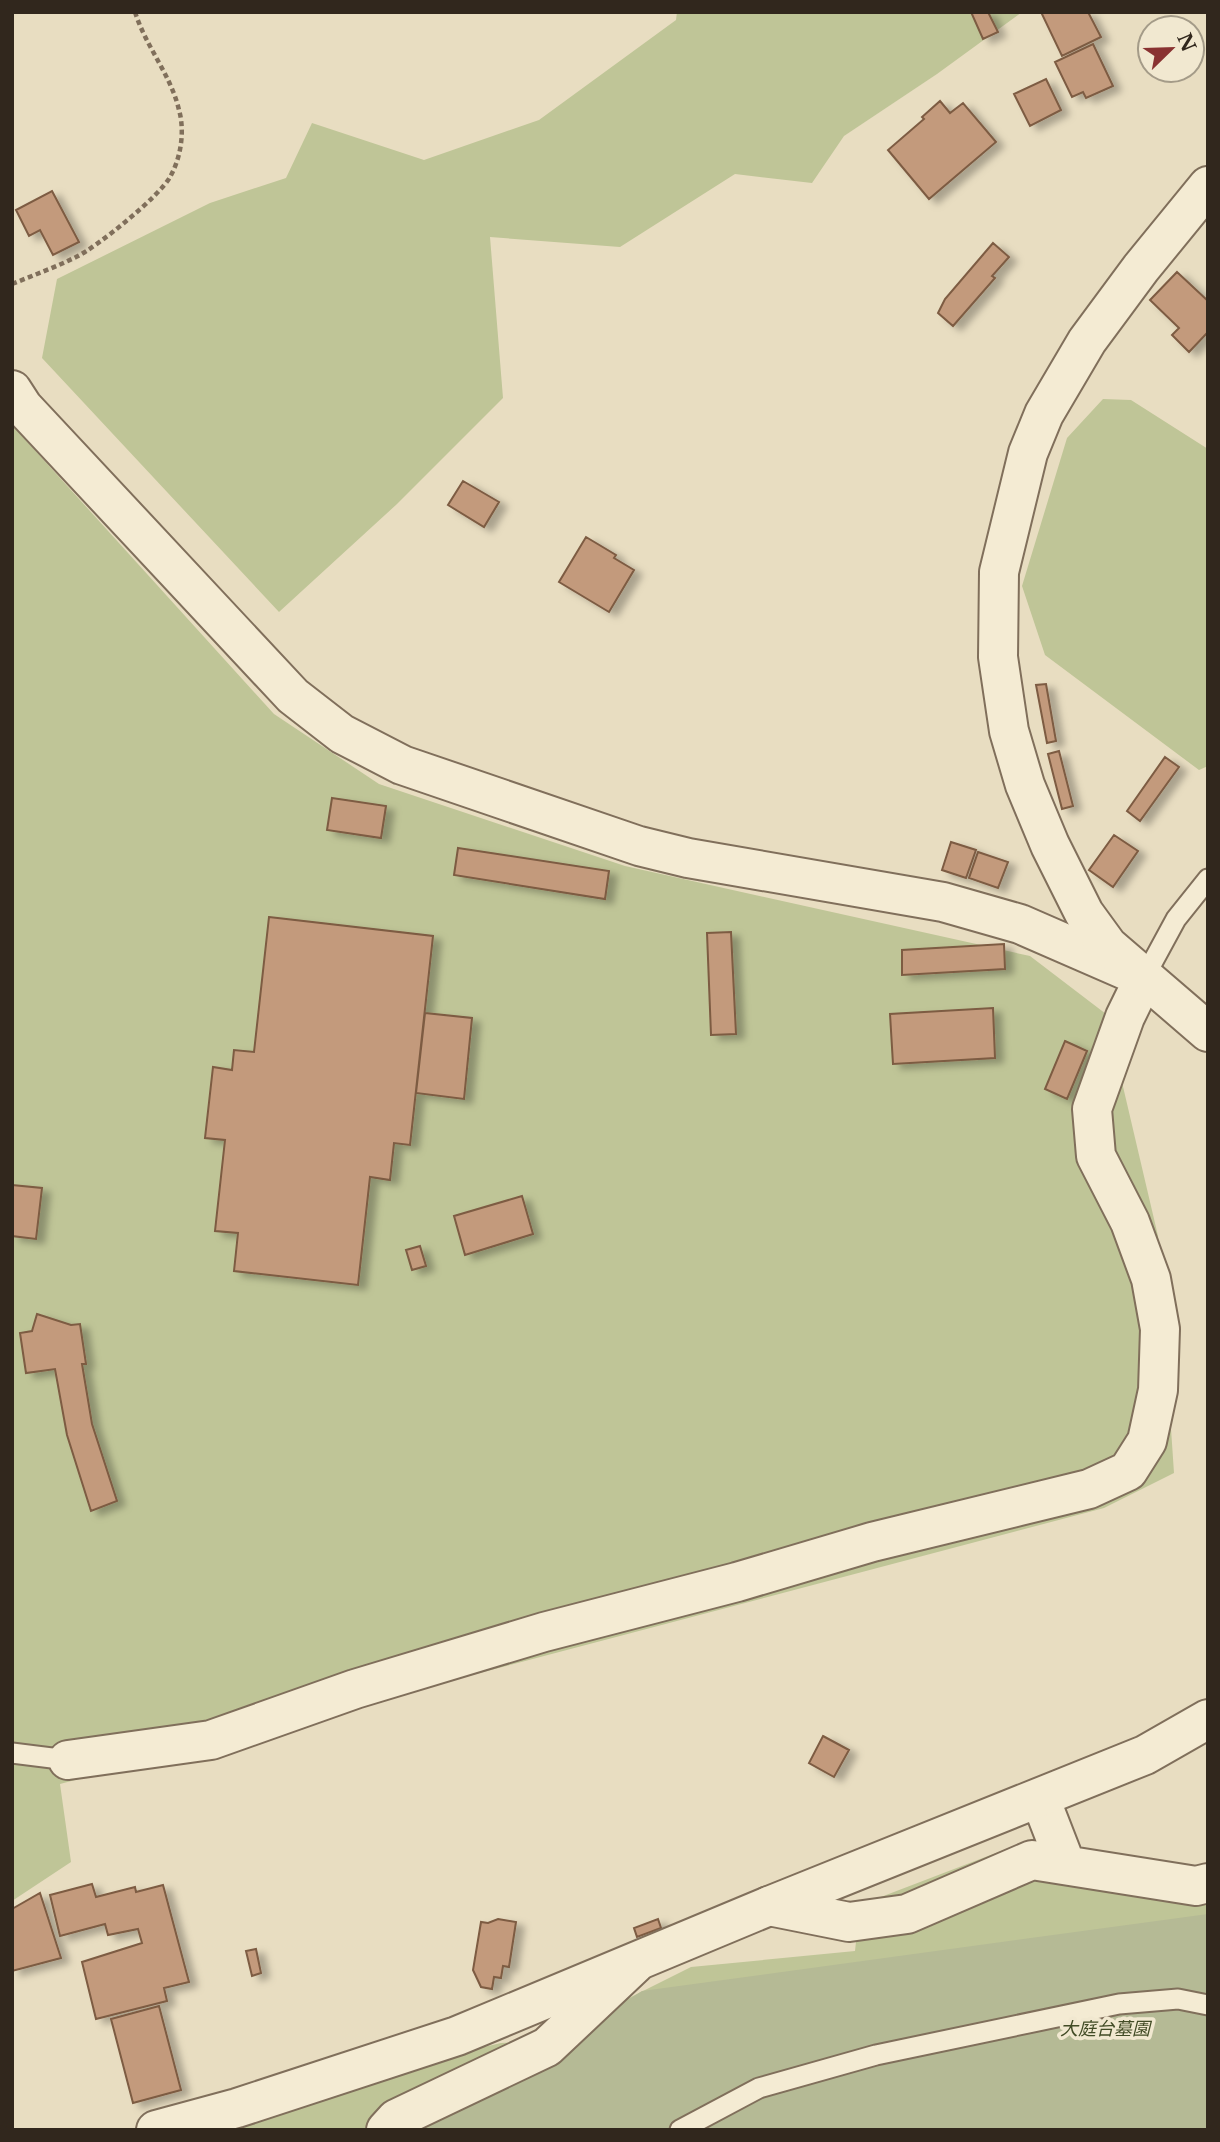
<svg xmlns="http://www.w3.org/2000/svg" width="1220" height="2142" viewBox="0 0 1220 2142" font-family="'Libre Baskerville','Noto Sans JP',serif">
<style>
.green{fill:#bfc597}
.cemetery{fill:#b5ba95}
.building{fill:#c39a7b;stroke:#7d5b43;stroke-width:2;filter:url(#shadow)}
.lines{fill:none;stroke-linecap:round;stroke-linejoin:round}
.service-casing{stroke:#806f5b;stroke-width:23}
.minor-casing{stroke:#806f5b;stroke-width:42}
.tertiary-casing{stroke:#806f5b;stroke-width:42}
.path{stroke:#806f5b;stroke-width:4.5;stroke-dasharray:5 3.5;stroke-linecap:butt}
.service{stroke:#f4ebd3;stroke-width:19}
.minor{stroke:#f4ebd3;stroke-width:38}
.tertiary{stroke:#f4ebd3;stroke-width:38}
.labels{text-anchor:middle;stroke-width:7;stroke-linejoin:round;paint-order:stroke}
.park-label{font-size:18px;font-style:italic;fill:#424c26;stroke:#f1e8d0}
</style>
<defs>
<filter id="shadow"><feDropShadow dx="8" dy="4.5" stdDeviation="3.5" flood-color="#0004"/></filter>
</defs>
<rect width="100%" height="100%" fill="#e8ddc1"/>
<path class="green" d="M677,12H1022L937,74L844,136L812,183L735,174L620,247L490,237L503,398L397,504L279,612L42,358L57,279L210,203L286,178L312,123L424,160L539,120L676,20Z
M1103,399L1131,400L1208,449V766L1199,770L1045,655L1022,586L1067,438Z
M12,425L274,714L379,784L625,866L1030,956L1106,1014L1158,1236L1174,1473L1104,1508L60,1784L71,1862L12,1901Z
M1040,1836L1208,1888V1944L548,2130H211L454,2054L501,2043L545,2040L691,1967L855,1951L860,1905Z"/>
<path class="cemetery" d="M1208,1914V2130H425L435,2120L642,1991Z"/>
<path class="building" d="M971,12H988L998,32L983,39Z
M1041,12H1088L1101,37L1062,56Z
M1093,44L1113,86L1086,98L1083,92L1072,97L1055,62Z
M1046,79L1061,110L1030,126L1014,94Z
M940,101L950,113L963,103L996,142L929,199L888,150L924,119L922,117Z
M52,191L79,242L53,255L40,230L29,236L16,210Z
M993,243L1009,257L992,276L995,278L953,326L938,313L945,299Z
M1177,272L1208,301V332L1189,352L1172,335L1179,328L1150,300Z
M463,481L499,502L484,527L448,505Z
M586,537L616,555L614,558L634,570L609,612L559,582Z
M1046,684L1056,741L1047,743L1036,685Z
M1059,751L1073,806L1062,809L1048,754Z
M1165,757L1179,767L1140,821L1127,811Z
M332,798L386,806L381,838L327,830Z
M1114,835L1138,851L1113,887L1089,870Z
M951,842L976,850L966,878L942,870Z
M458,848L609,871L605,899L454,875Z
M978,852L1008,862L998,888L969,878Z
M269,917L433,936L410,1145L394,1143L390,1180L370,1177L358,1285L234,1271L238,1233L215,1231L225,1140L205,1138L213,1067L232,1070L234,1050L254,1052Z
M731,932L736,1034L711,1035L707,933Z
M1004,944L1005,969L902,975V950Z
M993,1008L995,1058L893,1064L890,1014Z
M425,1013L472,1018L464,1099L416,1093Z
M1065,1041L1087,1051L1067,1099L1045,1089Z
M12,1185L42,1188L36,1239L12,1236Z
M522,1196L533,1234L465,1255L454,1216Z
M420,1246L426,1266L412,1270L406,1250Z
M37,1314L71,1325L80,1324L86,1364H82L92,1424L117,1501L91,1511L67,1435L55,1369L26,1373L20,1333L32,1331Z
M823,1736L849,1750L834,1777L809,1763Z
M92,1884L96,1897L135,1887L136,1892L163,1885L189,1982L164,1988L167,2001L96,2019L82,1962L142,1943L138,1929L108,1935L105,1924L60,1936L50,1895Z
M40,1893L61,1958L12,1971V1909Z
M498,1919L516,1922L509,1967L503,1966L501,1978L494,1977L492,1989L481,1987L473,1970L481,1922L488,1923Z
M658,1919L661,1928L637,1937L634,1928Z
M256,1949L261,1973L252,1976L246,1951Z
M159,2006L181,2090L133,2103L111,2019Z"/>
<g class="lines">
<g class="service-casing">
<path id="service" d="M1144,978L1176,919L1208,879
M12,1753L68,1760
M680,2130L759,2088L876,2055L1119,2004L1178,1999L1208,2005"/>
</g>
<g class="minor-casing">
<path id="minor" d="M12,390L23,407L293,696L342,734L402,765L639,846L688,858L943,902L1020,924L1144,978L1125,1017L1092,1109L1096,1156L1130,1222L1151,1279L1160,1329L1158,1390L1147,1441L1128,1471L1089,1489L872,1542L737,1582L544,1632L355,1689L211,1740L68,1760
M1040,1798L1066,1865
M769,1906L849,1922L907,1914L1032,1860L1196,1886L1208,1883
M386,2130L396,2119L547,2047L635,1964"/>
</g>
<g class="tertiary-casing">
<path id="tertiary" d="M1208,186L1141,268L1087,341L1044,414L1028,453L999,572L998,657L1009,731L1025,785L1050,845L1084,913L1108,946L1208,1032
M156,2130L237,2108L457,2036L769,1906L1145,1755L1208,1719"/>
</g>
<path class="path" d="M12,284C34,275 56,267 76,257C97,247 160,196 170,177C181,158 185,131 179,110C171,75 146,47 135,12"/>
<use href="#service" class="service"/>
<use href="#minor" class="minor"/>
<use href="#tertiary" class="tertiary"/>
</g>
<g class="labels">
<g class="park-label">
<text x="1105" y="2035">大庭台墓園</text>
</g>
</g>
<rect width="1220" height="2142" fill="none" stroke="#31271d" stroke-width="28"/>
<g transform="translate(1171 49) rotate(67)"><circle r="33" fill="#f1e8d0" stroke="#a49b88" stroke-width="2"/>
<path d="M0-5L12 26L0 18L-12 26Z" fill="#893231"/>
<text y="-10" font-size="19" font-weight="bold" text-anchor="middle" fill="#31271d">N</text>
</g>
</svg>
